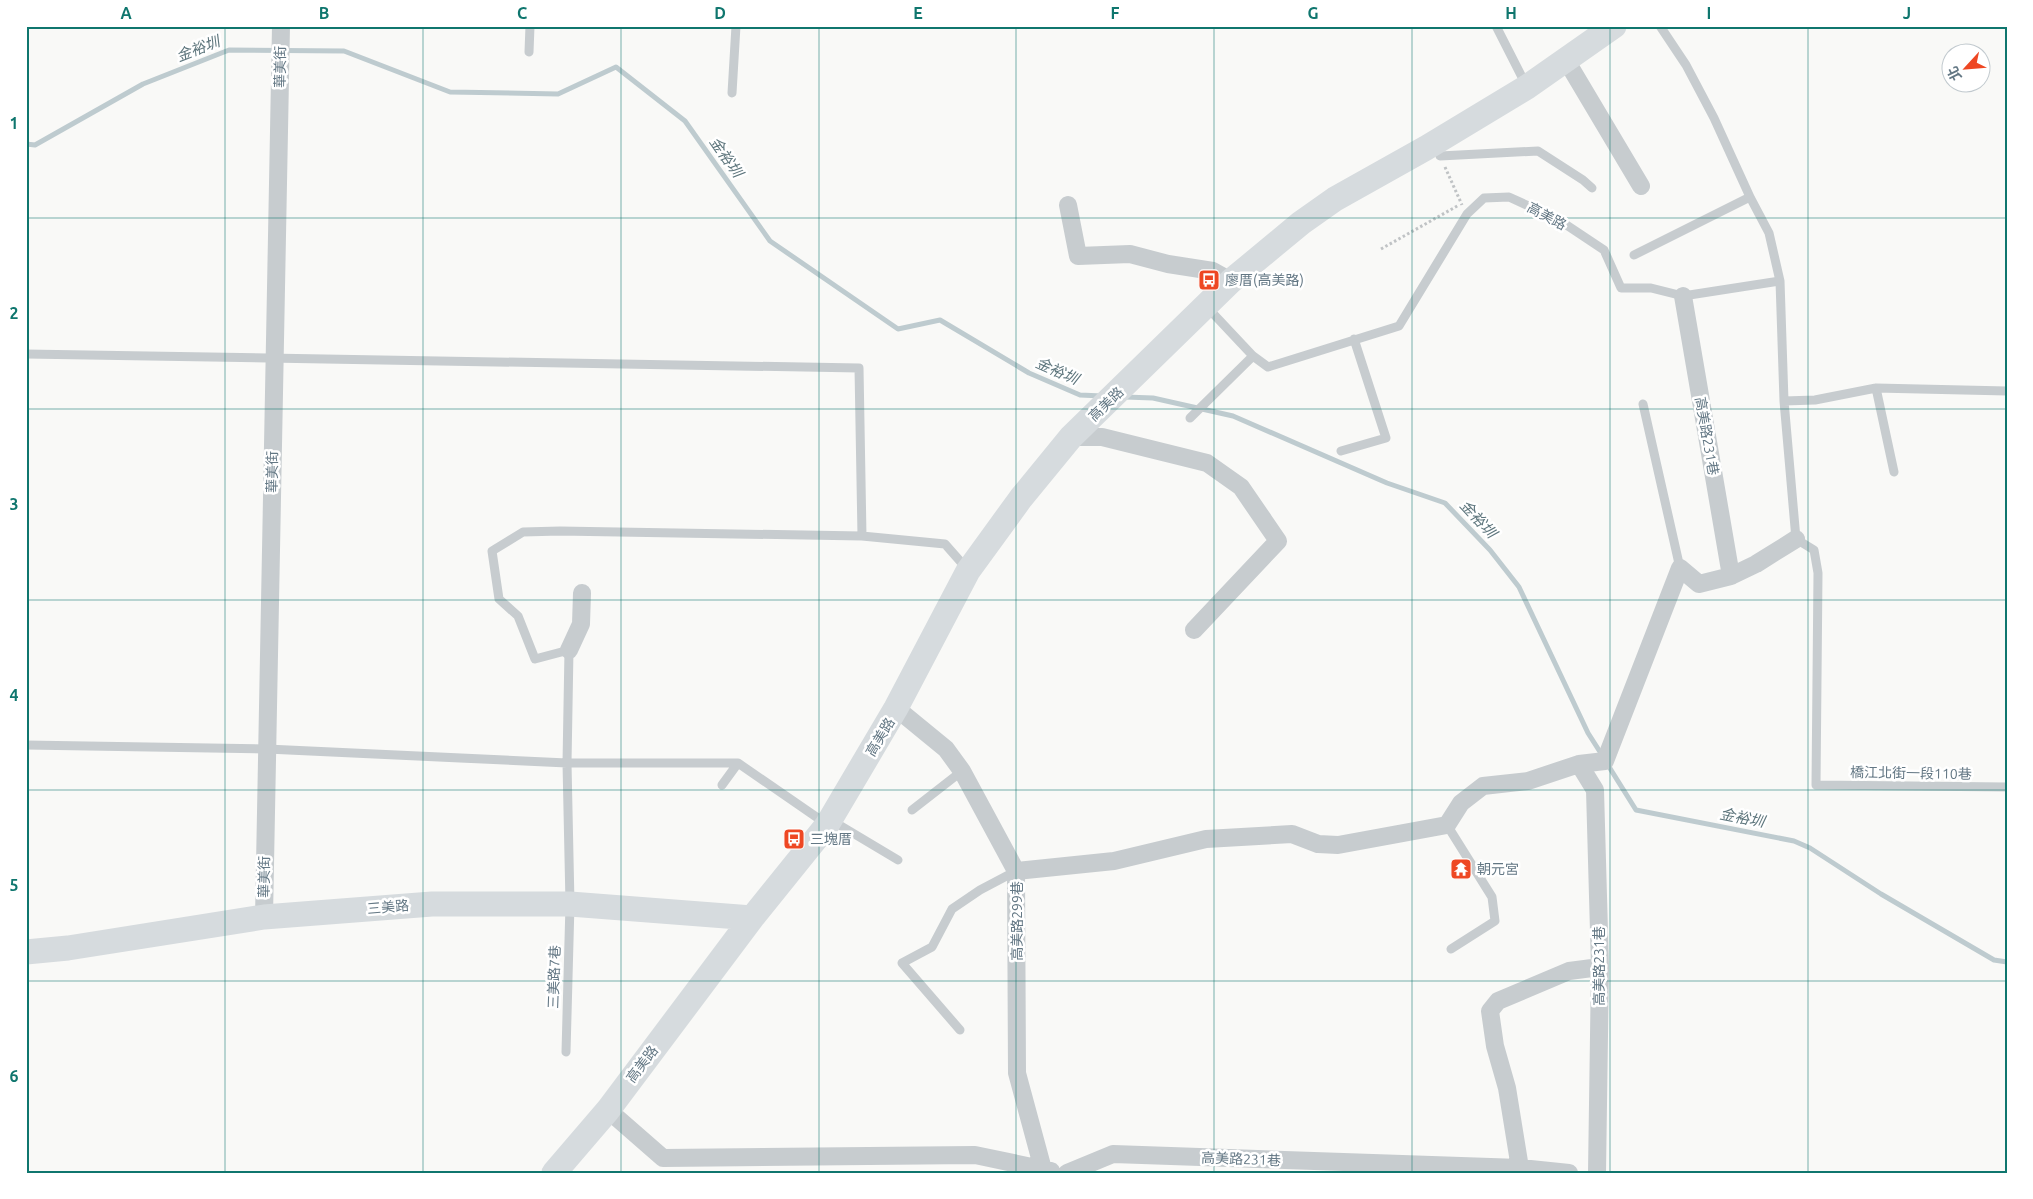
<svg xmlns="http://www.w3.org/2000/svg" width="2033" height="1199" viewBox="0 0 2033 1199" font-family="Ubuntu,'Noto Sans TC',sans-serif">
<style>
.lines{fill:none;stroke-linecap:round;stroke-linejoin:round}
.stream{stroke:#becbcf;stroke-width:5}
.path{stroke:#c0c3c5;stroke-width:3;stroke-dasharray:2.5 2.5;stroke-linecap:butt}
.lane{stroke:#c7cccf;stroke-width:9}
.street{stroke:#c7cccf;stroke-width:18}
.secondary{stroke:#d6dbde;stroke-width:25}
.grid{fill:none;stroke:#0f766e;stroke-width:1;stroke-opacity:0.55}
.labels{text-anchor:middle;stroke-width:5;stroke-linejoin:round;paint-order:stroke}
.street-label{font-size:14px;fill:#637784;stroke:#fff}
.poi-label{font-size:14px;fill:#637784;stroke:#fff;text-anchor:start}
.water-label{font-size:15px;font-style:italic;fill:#5e767d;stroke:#fff}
.neatline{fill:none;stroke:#0f766e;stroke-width:2}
.grid-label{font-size:16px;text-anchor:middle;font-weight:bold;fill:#0f766e}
</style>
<rect width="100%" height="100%" fill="#f9f9f7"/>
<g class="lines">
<path class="stream" d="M26,144L35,145L143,84L229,50L344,51L450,92L558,94L616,67L685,121L770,241L898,329L940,320L1029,373L1080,395L1102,396
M1125,397L1153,398L1233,416L1387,483L1445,503L1490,550L1519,587L1588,733L1602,755
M1606,762L1636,810L1794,841L1810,848L1881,894L1994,960L2007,962"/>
<path class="path" d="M1445,167L1462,205
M1381,249L1459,205"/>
<path class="lane" d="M1496,26L1526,85
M1660,26L1686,65L1714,118L1750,197L1769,233L1780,281L1784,401L1796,539L1814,550L1818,573L1816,785L2007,787
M529,52L530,26
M732,93L736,26
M1440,156L1538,151L1583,180L1592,188
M1634,255L1750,197
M1206,306L1253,356L1268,367L1399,326L1467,214L1484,198L1509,197L1559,220L1604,250L1621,288H1651L1683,296L1780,281
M26,354L859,368L862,536
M1876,388L1894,472
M1784,401L1815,400L1876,388L2007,391
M1643,404L1680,568
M1190,418L1253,356
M1341,451L1386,438L1354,339
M26,745L267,749L567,763H738L825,823
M722,785L738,763
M912,810L962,771
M831,820L898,860
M1447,825L1492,897L1495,921L1451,949
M960,1030L902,963L932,947L952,909L980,890L1016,871
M566,1052L570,904L567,763L569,650L535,659L518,616L499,599L492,551L523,532L560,531L862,536L945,544L967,569"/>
<path class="street" d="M1566,60L1641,186
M1068,205L1078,256L1130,254L1168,264L1213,271L1231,281
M1683,296L1731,576
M1071,437H1102L1207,463L1241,487L1278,541L1194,630
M569,650L581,624L582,593
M896,708L946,749L962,771L1016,871L1017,1073L1044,1173
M1579,764L1595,790L1600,967L1597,1173
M1016,871L1114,861L1206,839L1292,834L1318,844L1338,845L1447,825L1461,803L1483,786L1528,781L1579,764L1605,761L1680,568L1699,584L1731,576L1756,564L1796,539
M264,917L281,26
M608,1110L663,1158L975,1155L1051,1171
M1520,1168L1507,1088L1495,1046L1490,1011L1498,1001L1569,971L1600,967
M1067,1173L1113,1154L1520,1168L1569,1173"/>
<path class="secondary" d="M26,952L68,948L264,917L432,904H570L752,918
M554,1173L608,1110L752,918L827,825L896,708L968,571L1021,498L1071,437L1231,281L1301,223L1335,199L1426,148L1527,87L1614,26"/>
</g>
<path class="grid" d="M225,26V1173M423,26V1173M621,26V1173M819,26V1173M1016,26V1173M1214,26V1173M1412,26V1173M1610,26V1173M1808,26V1173M26,218H2007M26,409H2007M26,600H2007M26,790H2007M26,981H2007"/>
<defs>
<g id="bus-square" transform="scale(1.125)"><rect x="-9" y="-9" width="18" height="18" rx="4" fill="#ee4723" stroke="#fff"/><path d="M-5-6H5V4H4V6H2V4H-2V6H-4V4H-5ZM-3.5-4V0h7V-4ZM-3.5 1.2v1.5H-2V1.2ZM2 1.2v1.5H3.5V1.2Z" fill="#fff"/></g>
<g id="temple-square" transform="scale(1.125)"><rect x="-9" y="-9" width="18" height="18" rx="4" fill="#ee4723" stroke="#fff"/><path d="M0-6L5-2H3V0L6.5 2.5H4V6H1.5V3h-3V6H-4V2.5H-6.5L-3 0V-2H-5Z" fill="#fff"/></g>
</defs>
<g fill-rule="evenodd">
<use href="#bus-square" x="1209" y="280"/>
<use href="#bus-square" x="794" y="839"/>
<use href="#temple-square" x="1461" y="869"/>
</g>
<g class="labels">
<g class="street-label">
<text transform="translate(280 67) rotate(-89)" y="5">華美街</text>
<text transform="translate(1547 216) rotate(28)" y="5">高美路</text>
<text transform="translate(1106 404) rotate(-44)" y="5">高美路</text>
<text transform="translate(1707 436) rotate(80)" y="5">高美路231巷</text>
<text transform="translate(272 472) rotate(-89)" y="5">華美街</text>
<text transform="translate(880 737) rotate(-59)" y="5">高美路</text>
<text transform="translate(1911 773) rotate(1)" y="5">橋江北街一段110巷</text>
<text transform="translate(264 877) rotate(-89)" y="5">華美街</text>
<text transform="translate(388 907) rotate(-5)" y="5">三美路</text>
<text transform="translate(1017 921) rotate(-90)" y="5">高美路299巷</text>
<text transform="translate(1599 966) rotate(-90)" y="5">高美路231巷</text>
<text transform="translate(554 977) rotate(-88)" y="5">三美路7巷</text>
<text transform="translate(642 1064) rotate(-53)" y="5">高美路</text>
<text transform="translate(1241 1159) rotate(2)" y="5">高美路231巷</text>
</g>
<g class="poi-label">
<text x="1225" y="285">廖厝(高美路)</text>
<text x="810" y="844">三塊厝</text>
<text x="1477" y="874">朝元宮</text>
</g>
<g class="water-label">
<text transform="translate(198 49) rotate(-21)" y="5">金裕圳</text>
<text transform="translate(726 157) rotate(55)" y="5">金裕圳</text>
<text transform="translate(1057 371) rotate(24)" y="5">金裕圳</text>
<text transform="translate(1478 519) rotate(47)" y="5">金裕圳</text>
<text transform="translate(1742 818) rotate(11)" y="5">金裕圳</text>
</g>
</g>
<rect width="2033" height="1199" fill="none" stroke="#ffffff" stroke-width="55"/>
<g transform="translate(1966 68) rotate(244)"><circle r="24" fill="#ffffff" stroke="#c1c9ce"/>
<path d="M0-4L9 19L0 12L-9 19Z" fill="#ee4723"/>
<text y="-8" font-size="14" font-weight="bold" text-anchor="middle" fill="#637784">北</text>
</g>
<rect x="28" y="28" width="1978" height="1144" class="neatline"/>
<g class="grid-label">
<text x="126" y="19">A</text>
<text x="324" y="19">B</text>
<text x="522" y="19">C</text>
<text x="720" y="19">D</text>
<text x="918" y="19">E</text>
<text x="1115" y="19">F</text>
<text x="1313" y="19">G</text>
<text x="1511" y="19">H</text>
<text x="1709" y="19">I</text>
<text x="1907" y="19">J</text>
<text x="14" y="129">1</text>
<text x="14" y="319">2</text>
<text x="14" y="510">3</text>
<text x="14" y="701">4</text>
<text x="14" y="891">5</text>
<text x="14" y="1082">6</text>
</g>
</svg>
